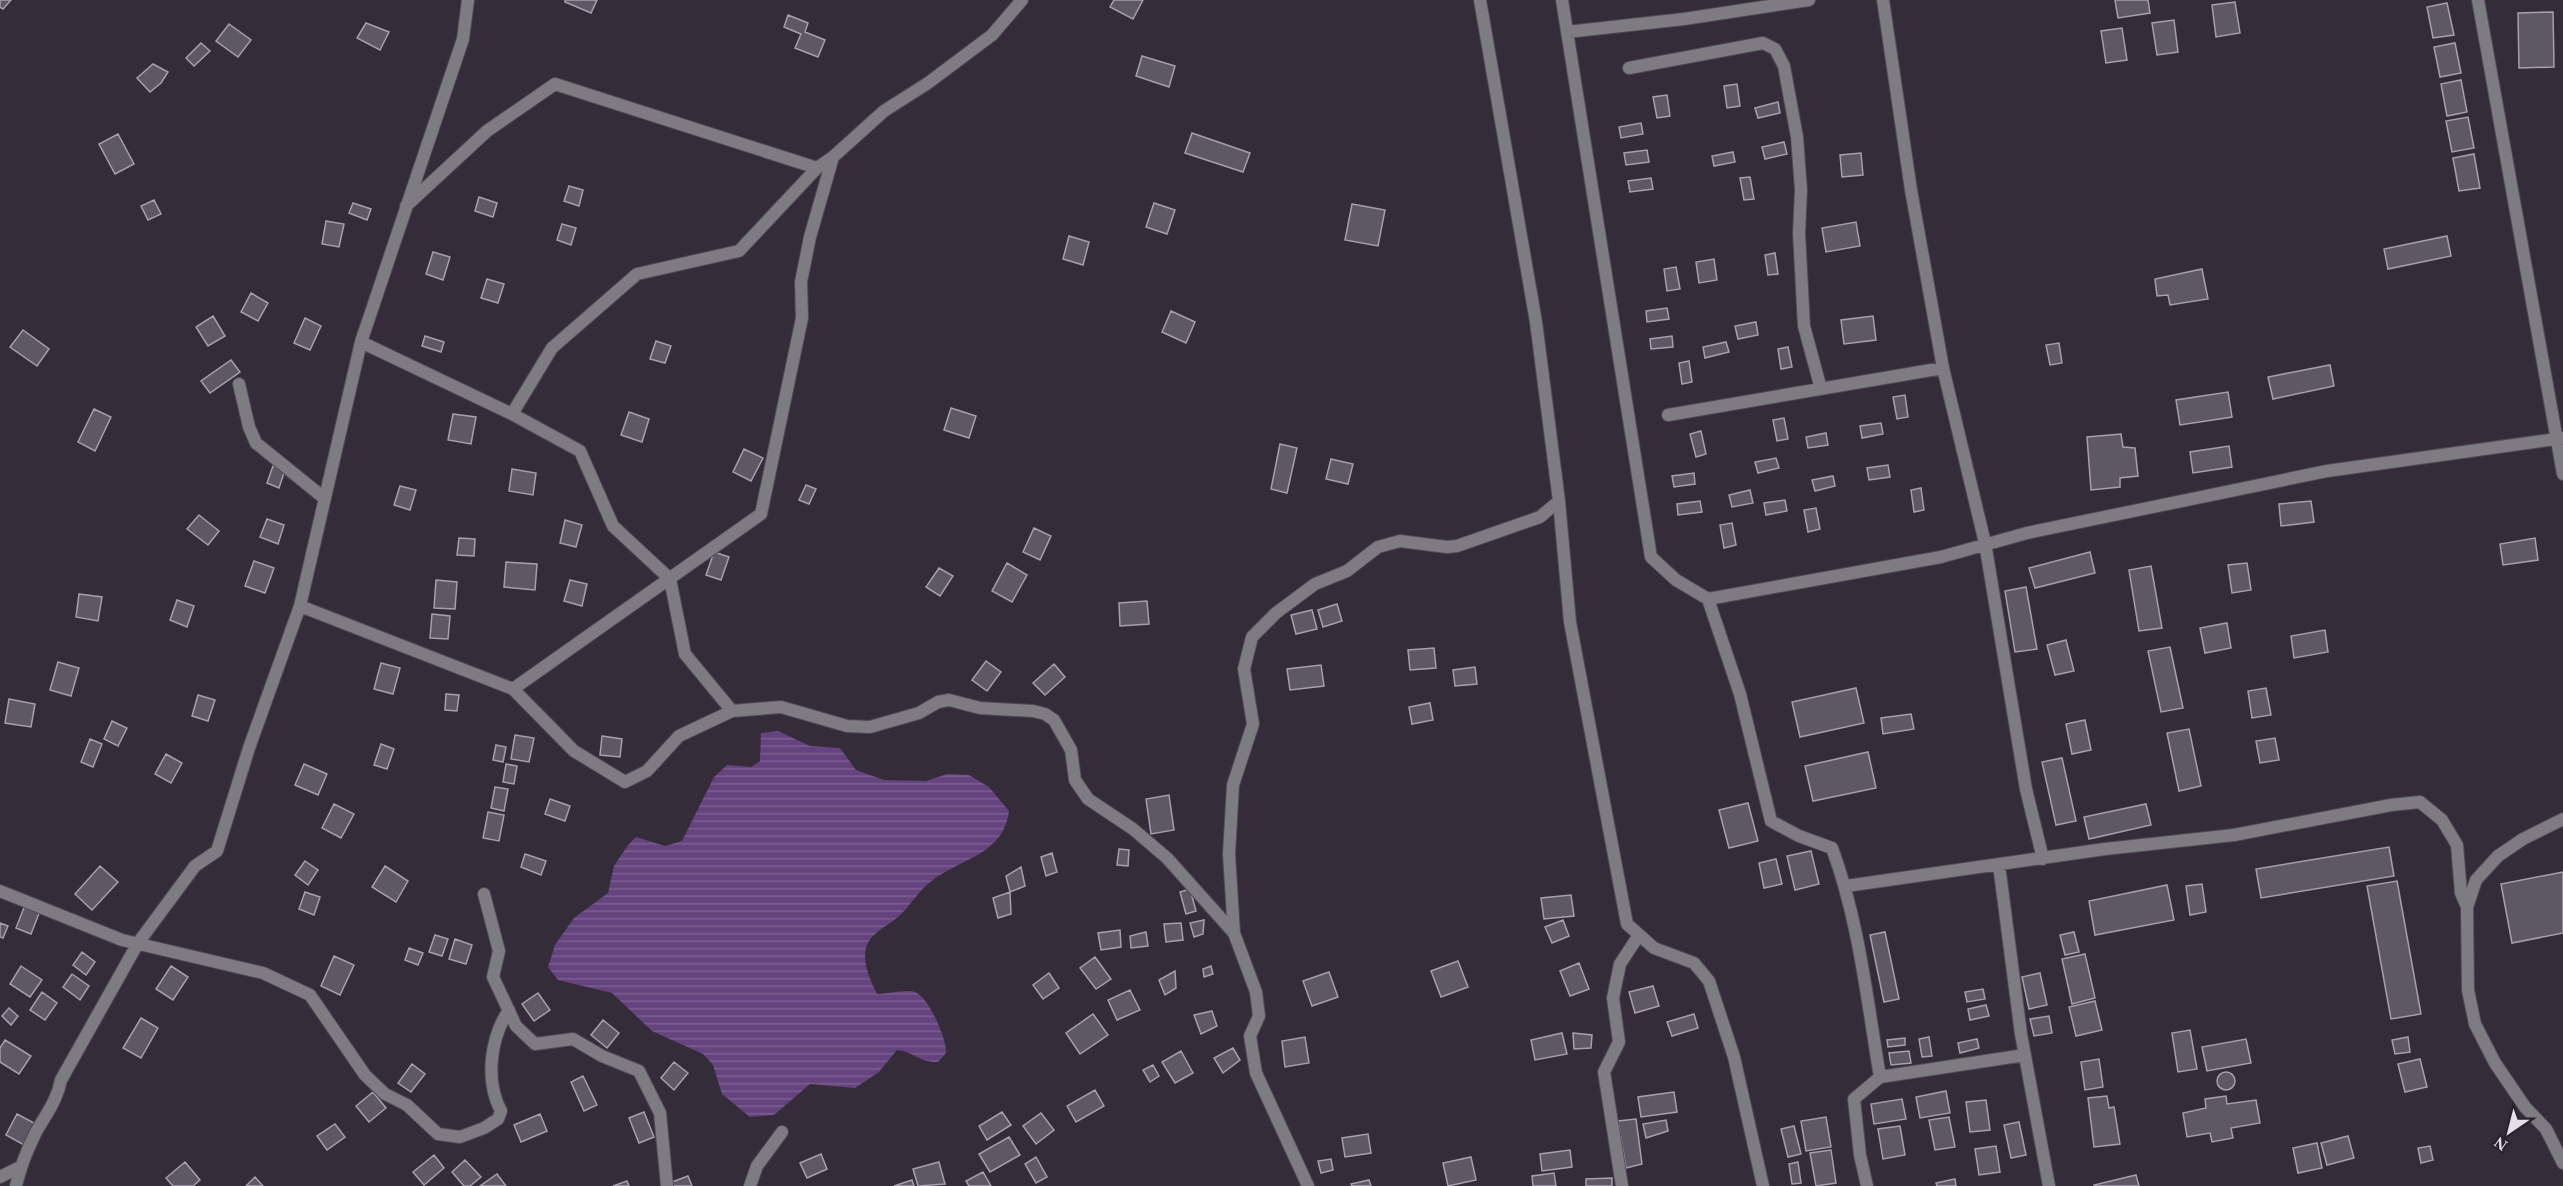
<svg xmlns="http://www.w3.org/2000/svg" width="2563" height="1186" viewBox="0 0 2563 1186" font-family="'Times New Roman',serif">
<style>
.water{fill:url(#water-rules)}
.building{fill:#5e5764;stroke:#a79fae;stroke-width:1.5}
.lines{fill:none;stroke-linecap:round;stroke-linejoin:round}
.street-casing{stroke:#504a55;stroke-width:14}
.street{stroke:#7f7b82;stroke-width:12}
</style>
<defs>
<pattern id="water-rules" width="6" height="5" patternUnits="userSpaceOnUse" patternTransform="scale(1.5)"><rect width="6" height="5" fill="#65437f"/><path d="M0 2.5h6" fill="none" stroke="#7b5e91"/></pattern>
</defs>
<rect width="100%" height="100%" fill="#342d39"/>
<path class="water" d="M778,731L810,746L840,748L856,770L884,780L926,781L947,774L969,775L989,787L1009,811C1003,857 958,858 928,884C917,893 910,906 900,915C892,923 882,927 874,935C857,951 868,976 877,994C888,994 905,989 915,992C929,997 947,1040 946,1053L938,1062C920,1063 915,1052 897,1050L879,1072L855,1088L810,1084L774,1115L750,1117L722,1094L713,1065L703,1054L652,1031L612,993L558,980L548,967L555,945L574,918L608,893L614,866L628,845L636,837L665,846L682,841L714,777L727,765L751,767L760,761L761,733Z"/>
<path class="building" d="M0,0H11L3,9L0,7Z
M565,0H597L591,13L565,2Z
M1114,0H1143L1133,19L1110,7Z
M2115,0H2148L2150,13L2118,18Z
M2235,2L2240,33L2216,37L2212,5Z
M2447,3L2454,35L2433,38L2427,7Z
M2553,12L2554,67L2519,68L2518,13Z
M788,15L808,23L805,32L825,40L818,57L795,48L801,34L784,27Z
M2174,20L2178,52L2157,55L2152,23Z
M366,23L389,32L380,50L357,38Z
M229,24L251,40L238,57L216,41Z
M2122,28L2127,60L2106,63L2101,31Z
M201,43L210,51L194,66L186,58Z
M2455,43L2461,73L2440,77L2434,47Z
M1142,56L1175,66L1169,87L1136,76Z
M153,64L168,72L161,83L150,92L137,78Z
M2461,80L2467,112L2447,116L2441,84Z
M1737,84L1740,106L1727,108L1724,86Z
M1667,95L1670,116L1657,118L1653,97Z
M1778,102L1780,113L1758,118L1755,108Z
M2468,117L2474,148L2452,152L2446,121Z
M1641,123L1643,134L1621,138L1619,127Z
M1192,133L1250,153L1243,172L1185,153Z
M118,134L134,164L115,174L99,144Z
M1784,142L1787,154L1765,159L1762,147Z
M1647,150L1649,162L1626,165L1624,153Z
M1733,152L1735,162L1714,166L1712,156Z
M1861,153L1863,175L1842,177L1840,155Z
M2474,154L2480,188L2459,191L2453,158Z
M1750,177L1754,199L1744,200L1740,178Z
M1651,178L1653,189L1630,192L1628,181Z
M569,186L583,190L579,206L564,201Z
M479,197L497,203L493,217L475,211Z
M154,200L161,214L148,220L141,206Z
M353,203L371,209L367,220L349,213Z
M1154,203L1175,210L1167,234L1146,227Z
M1352,204L1385,210L1378,246L1345,240Z
M326,221L344,224L339,247L322,244Z
M1856,222L1860,246L1826,252L1822,228Z
M562,224L576,228L571,245L557,240Z
M1069,236L1089,242L1083,265L1063,259Z
M2447,236L2451,256L2388,269L2384,249Z
M433,252L450,257L443,280L426,274Z
M1775,253L1778,274L1768,275L1765,255Z
M1714,259L1717,280L1699,283L1696,262Z
M1676,267L1680,289L1667,291L1664,269Z
M2202,269L2208,299L2170,305L2168,295L2157,296L2155,279Z
M487,279L504,284L498,303L481,298Z
M251,293L268,303L258,321L241,312Z
M1667,308L1669,319L1647,322L1646,311Z
M1171,311L1195,322L1186,343L1162,332Z
M213,316L225,336L208,346L196,327Z
M1873,316L1876,340L1844,344L1841,320Z
M305,318L321,326L310,350L294,343Z
M1756,322L1758,335L1738,339L1735,326Z
M23,330L49,349L37,366L10,347Z
M425,336L444,342L441,352L422,346Z
M1672,336L1673,347L1651,349L1650,339Z
M656,341L671,346L665,363L650,359Z
M1726,342L1729,352L1705,358L1703,347Z
M2059,343L2062,363L2050,365L2046,345Z
M1788,347L1792,367L1781,369L1778,349Z
M231,360L240,372L210,393L201,381Z
M1689,361L1692,382L1682,384L1679,363Z
M2330,365L2334,386L2273,399L2268,377Z
M2228,392L2232,417L2180,425L2176,400Z
M1905,395L1908,417L1897,419L1893,397Z
M951,408L976,416L969,438L944,430Z
M94,409L111,417L95,451L78,442Z
M629,412L649,419L642,442L621,435Z
M453,414L476,417L471,444L448,440Z
M1784,418L1788,439L1777,441L1773,420Z
M1881,423L1883,434L1862,438L1860,426Z
M1701,431L1706,454L1696,457L1690,434Z
M1826,433L1828,445L1808,448L1806,437Z
M2121,434L2123,447L2135,448L2138,476L2120,478V487L2091,490L2087,437Z
M1280,444L1297,448L1287,493L1271,489Z
M2229,446L2232,467L2193,473L2190,452Z
M744,449L763,458L751,481L733,472Z
M1776,458L1779,468L1758,473L1755,462Z
M1331,459L1353,464L1348,484L1326,479Z
M1888,465L1890,477L1869,480L1867,468Z
M273,466L285,470L279,488L267,483Z
M512,469L536,473L533,495L509,491Z
M1694,473L1695,484L1674,487L1672,476Z
M1833,476L1835,486L1815,491L1812,480Z
M806,485L816,489L809,504L799,500Z
M400,486L416,490L410,510L394,505Z
M1921,488L1924,510L1914,512L1911,490Z
M1750,490L1753,503L1732,507L1729,495Z
M1785,500L1787,511L1766,515L1764,503Z
M1700,501L1702,512L1678,515L1677,504Z
M2311,501L2314,522L2281,526L2279,504Z
M1816,508L1820,529L1808,532L1804,510Z
M199,515L219,531L208,545L187,529Z
M267,519L284,525L278,544L260,537Z
M565,520L582,525L576,547L560,543Z
M1732,523L1736,545L1724,548L1720,525Z
M1034,528L1051,536L1040,560L1023,552Z
M459,538L475,539L474,556L457,555Z
M2535,538L2538,560L2503,565L2500,544Z
M714,552L729,557L721,580L706,575Z
M2090,552L2095,573L2035,588L2029,568Z
M254,561L274,568L265,593L245,586Z
M506,562L537,564L535,590L504,587Z
M1007,563L1027,575L1012,602L992,591Z
M2247,563L2251,590L2232,593L2228,565Z
M2151,566L2162,628L2139,631L2129,570Z
M939,568L953,576L940,596L926,587Z
M436,580L457,582L455,609L434,608Z
M570,580L587,584L582,606L564,601Z
M2026,587L2037,649L2015,652L2005,591Z
M79,594L102,597L98,621L76,617Z
M177,600L194,606L187,627L170,620Z
M1147,601L1149,624L1120,626L1119,603Z
M1337,604L1342,621L1323,627L1318,610Z
M1312,610L1317,629L1296,634L1291,615Z
M432,614L450,616L448,639L430,638Z
M2227,623L2231,648L2205,653L2200,628Z
M2325,630L2328,652L2294,658L2291,636Z
M2066,640L2074,671L2055,675L2047,645Z
M2170,647L2183,708L2161,712L2148,651Z
M1434,648L1436,668L1410,670L1408,650Z
M986,661L1001,672L987,691L972,680Z
M58,662L79,668L71,696L50,690Z
M381,663L400,668L393,694L374,689Z
M1054,664L1065,677L1045,695L1033,683Z
M1321,665L1324,686L1290,690L1287,669Z
M1475,667L1477,684L1455,686L1453,670Z
M1856,688L1864,723L1800,737L1792,702Z
M2266,688L2271,715L2252,718L2248,691Z
M446,694L459,695L457,711L445,710Z
M198,695L215,700L208,721L192,716Z
M9,699L35,704L31,727L5,723Z
M1430,703L1433,720L1412,724L1409,707Z
M1911,714L1914,729L1883,734L1881,718Z
M2085,720L2091,750L2072,754L2066,724Z
M112,721L127,728L118,746L104,739Z
M2189,729L2201,786L2179,791L2167,733Z
M515,735L534,738L529,762L511,759Z
M602,736L622,739L620,757L600,755Z
M2275,738L2279,760L2260,763L2256,741Z
M90,739L102,744L93,767L81,762Z
M381,744L394,749L387,769L374,765Z
M496,745L506,747L503,762L493,760Z
M1868,752L1876,788L1813,801L1805,766Z
M166,754L182,763L171,783L155,774Z
M2062,758L2076,821L2056,825L2042,762Z
M304,764L327,774L318,795L295,785Z
M506,764L517,766L514,784L503,782Z
M495,787L508,789L504,811L491,808Z
M1169,795L1174,830L1151,834L1146,799Z
M550,799L570,806L565,821L545,814Z
M1748,803L1758,841L1729,848L1719,810Z
M334,804L354,814L341,838L322,828Z
M2146,804L2151,825L2089,839L2084,817Z
M488,812L504,815L499,841L483,838Z
M2389,847L2394,876L2261,898L2256,869Z
M1119,849L1129,850L1128,866L1117,865Z
M1811,851L1819,884L1795,890L1787,856Z
M1052,853L1057,872L1046,876L1041,857Z
M525,854L546,861L541,875L521,867Z
M1776,859L1782,884L1764,888L1759,863Z
M305,861L318,870L308,885L295,875Z
M100,866L118,882L92,910L75,894Z
M385,866L408,881L396,902L372,887Z
M1021,867L1025,886L1010,892L1006,876Z
M2563,872V933L2512,943L2501,884Z
M2397,881L2421,1014L2391,1019L2367,886Z
M2202,884L2206,912L2190,915L2186,886Z
M2167,885L2174,920L2095,935L2089,901Z
M1190,889L1196,911L1186,914L1180,892Z
M305,892L320,897L314,915L299,909Z
M1010,892L1011,914L998,918L993,898Z
M1571,895L1574,916L1544,919L1541,898Z
M25,905L40,911L31,934L16,928Z
M1204,920L1203,934L1194,937L1190,923Z
M1563,920L1569,936L1552,943L1545,927Z
M0,923L8,926L3,938L0,937Z
M1181,923L1183,940L1166,942L1164,924Z
M1120,930L1121,947L1101,950L1098,933Z
M1146,932L1148,946L1131,948L1130,936Z
M1885,932L1899,999L1884,1002L1870,935Z
M2074,932L2079,952L2065,955L2060,935Z
M435,935L448,939L442,956L429,952Z
M455,939L472,945L466,964L449,959Z
M409,948L423,953L418,965L405,960Z
M82,952L95,962L86,975L73,965Z
M2085,954L2095,998L2072,1004L2062,959Z
M334,956L354,965L340,995L321,986Z
M1095,957L1111,979L1096,989L1080,968Z
M1458,961L1468,987L1441,997L1431,971Z
M1579,963L1589,989L1570,996L1560,971Z
M21,966L42,980L30,997L10,984Z
M171,966L188,977L173,1000L156,989Z
M1211,966L1213,974L1204,977L1203,969Z
M1175,971L1176,988L1165,995L1159,980Z
M1329,972L1338,997L1312,1006L1303,981Z
M1049,973L1059,988L1043,999L1033,985Z
M2040,973L2047,1005L2029,1009L2022,977Z
M72,974L89,986L80,1000L63,987Z
M1653,986L1659,1006L1635,1013L1629,992Z
M1983,989L1985,999L1967,1002L1965,992Z
M1130,990L1140,1010L1117,1020L1108,1000Z
M42,992L57,1003L45,1020L30,1010Z
M538,993L550,1010L534,1021L522,1004Z
M2095,1001L2102,1030L2076,1036L2069,1007Z
M1986,1005L1989,1016L1970,1020L1968,1009Z
M9,1008L18,1016L11,1025L2,1016Z
M1212,1011L1217,1026L1201,1034L1194,1015Z
M1093,1014L1108,1035L1080,1054L1066,1033Z
M1694,1014L1698,1028L1672,1036L1667,1022Z
M2049,1016L2052,1033L2034,1036L2030,1019Z
M141,1018L158,1028L141,1058L123,1048Z
M603,1020L619,1033L607,1048L591,1035Z
M2190,1030L2197,1069L2178,1072L2172,1033Z
M1562,1033L1567,1054L1535,1060L1531,1040Z
M1573,1033L1592,1035L1591,1048L1574,1049Z
M1305,1037L1309,1063L1285,1067L1282,1041Z
M1929,1037L1932,1056L1922,1057L1919,1039Z
M2408,1037L2410,1052L2395,1054L2392,1040Z
M1905,1038V1045L1888,1047L1887,1040Z
M1977,1039L1979,1048L1960,1053L1958,1043Z
M2246,1039L2251,1063L2207,1071L2202,1047Z
M5,1040L31,1056L19,1074L0,1062V1048Z
M1233,1048L1240,1060L1223,1073L1214,1058Z
M1181,1051L1193,1073L1175,1083L1162,1062Z
M1909,1051L1911,1063L1891,1065L1889,1053Z
M2099,1059L2103,1087L2085,1090L2081,1062Z
M2420,1059L2427,1087L2405,1092L2398,1064Z
M674,1062L688,1073L674,1090L661,1078Z
M412,1064L425,1074L411,1092L398,1083Z
M1153,1065L1159,1076L1150,1082L1143,1070Z
M2217 1081a9 9 0 1 1 18 0a9 9 0 1 1-18 0Z
M583,1076L597,1105L584,1111L571,1082Z
M1095,1090L1104,1106L1076,1122L1067,1106Z
M1946,1091L1950,1113L1920,1118L1916,1097Z
M373,1092L386,1108L369,1122L356,1106Z
M1674,1092L1677,1112L1641,1117L1638,1097Z
M2107,1096L2109,1108L2114,1107L2120,1144L2094,1147L2088,1098Z
M2226,1096L2227,1104L2256,1100L2260,1123L2231,1128L2233,1138L2212,1142L2210,1133L2187,1137L2183,1113L2206,1108L2205,1099Z
M1902,1099L1906,1119L1874,1124L1871,1104Z
M1986,1100L1990,1130L1970,1132L1966,1102Z
M644,1112L654,1137L639,1143L629,1118Z
M1002,1112L1011,1125L987,1140L979,1126Z
M1041,1113L1054,1130L1036,1144L1023,1126Z
M17,1114L36,1124L24,1145L6,1135Z
M540,1114L547,1131L521,1142L514,1125Z
M1826,1117L1831,1147L1806,1151L1801,1121Z
M1949,1117L1955,1147L1935,1150L1929,1120Z
M1636,1119L1642,1164L1626,1168L1618,1121Z
M1666,1120L1668,1131L1646,1138L1643,1124Z
M2019,1122L2026,1155L2011,1158L2004,1125Z
M335,1124L345,1137L327,1150L317,1136Z
M1794,1126L1801,1154L1788,1157L1781,1129Z
M1900,1126L1905,1155L1883,1159L1878,1129Z
M1368,1134L1371,1153L1345,1157L1342,1138Z
M2348,1136L2354,1158L2327,1165L2321,1143Z
M1009,1137L1020,1155L990,1172L979,1154Z
M2317,1143L2322,1168L2298,1173L2293,1148Z
M1996,1146L2000,1172L1979,1175L1975,1149Z
M2430,1146L2433,1160L2421,1163L2418,1148Z
M1570,1150L1572,1167L1542,1171L1540,1154Z
M1831,1150L1836,1183L1816,1186L1810,1153Z
M821,1154L827,1169L807,1178L800,1163Z
M434,1155L444,1168L424,1185L413,1172Z
M1036,1157L1047,1177L1036,1183L1025,1164Z
M1471,1157L1476,1180L1448,1186L1443,1163Z
M1331,1159L1333,1170L1321,1173L1318,1161Z
M465,1160L481,1177L470,1186H464L452,1172Z
M185,1162L200,1180L193,1186H173L166,1178Z
M939,1162L945,1184L918,1186L913,1169Z
M1798,1162L1801,1183L1792,1184L1789,1164Z
M983,1172L991,1186H969L966,1181Z
M1554,1173L1556,1186H1533L1532,1176Z
M497,1174L506,1186H480Z
M2136,1175L2139,1186H2094V1185Z
M688,1176L692,1186H673L672,1182Z
M255,1177L263,1186H246Z
M1612,1178V1186H1586V1179Z
M1955,1179L1956,1186H1937L1936,1183Z
M912,1180L914,1186H894Z
M1369,1180L1371,1186H1352L1351,1184Z
M627,1181L629,1186H613Z"/>
<g class="lines">
<g class="street-casing">
<path id="street" d="M1480,0L1536,322L1559,501L1570,622L1627,924L1654,948L1694,963L1709,981L1734,1057L1763,1186
M1562,0L1651,557L1676,580L1708,599L1740,694L1771,821L1799,836L1832,848C1859,921 1867,1000 1880,1077
M1883,0L1911,190L1943,368L1985,543L2026,789L2043,859
M2478,0L2563,474
M1567,32L1684,19L1809,0
M1629,68L1763,43L1775,49L1784,66L1797,137L1801,190L1799,233L1804,326L1821,389
M406,206L487,131L555,84L817,168
M361,342L512,414L580,451L613,526L670,579L685,654L732,711
M239,384L249,427L256,443L324,498
M512,414L552,348L637,274L739,251L817,168L833,157L884,111L928,83L992,35L1022,0
M1668,415L1943,368
M1708,599L1941,557L2027,533L2327,471L2563,438
M300,606L513,689L574,751L625,782L647,771L679,736L732,711L781,707L847,726L870,727L919,713L938,702L949,700L980,708L1033,711L1045,714L1054,720L1071,750L1075,780L1088,799L1133,829L1167,858L1234,933L1256,992L1259,1016L1250,1036L1256,1073L1308,1186
M513,689L761,514L802,318L801,282L810,237L833,157
M2563,819L2523,839L2498,856L2476,880L2467,907L2468,990L2475,1024L2495,1063L2525,1107L2546,1129L2563,1163
M1999,865L2021,1034L2049,1186
M1846,886L2105,849L2234,835L2391,805L2420,802L2442,820L2457,845L2461,893L2467,907
M0,891L122,940L263,973L310,995L365,1075L385,1094L407,1105L438,1134L460,1137L484,1128L498,1119L501,1111C485,1081 490,1038 509,1010
M484,894L499,951L493,977L516,1026L535,1044L573,1039L602,1056L639,1071L660,1113L667,1186
M1234,933L1229,854L1233,785L1253,724L1244,669L1252,637L1276,613L1315,584L1347,571L1378,547L1400,541L1447,547L1457,546L1540,517L1559,501
M0,1177L20,1167
M16,1186C20,1167 27,1150 36,1132C46,1114 57,1101 61,1080L138,943L195,866L217,851L249,748L300,606L361,342L463,39L468,0
M750,1186L757,1166L782,1132
M1622,1186L1604,1072L1619,1042L1613,998L1620,964L1639,935
M1867,1186L1860,1155L1854,1099L1880,1077L2025,1055"/>
</g>
<use href="#street" class="street"/>
</g>
<g transform="translate(2509 1132) rotate(215)" stroke="#2a232f" stroke-width="4.5" paint-order="stroke">
<path d="M0-4.5L10 22L0 15L-10 22Z" fill="#e4e0e8"/>
<text y="-9" font-size="16" font-weight="bold" text-anchor="middle" fill="#e4e0e8">N</text>
</g>
</svg>
